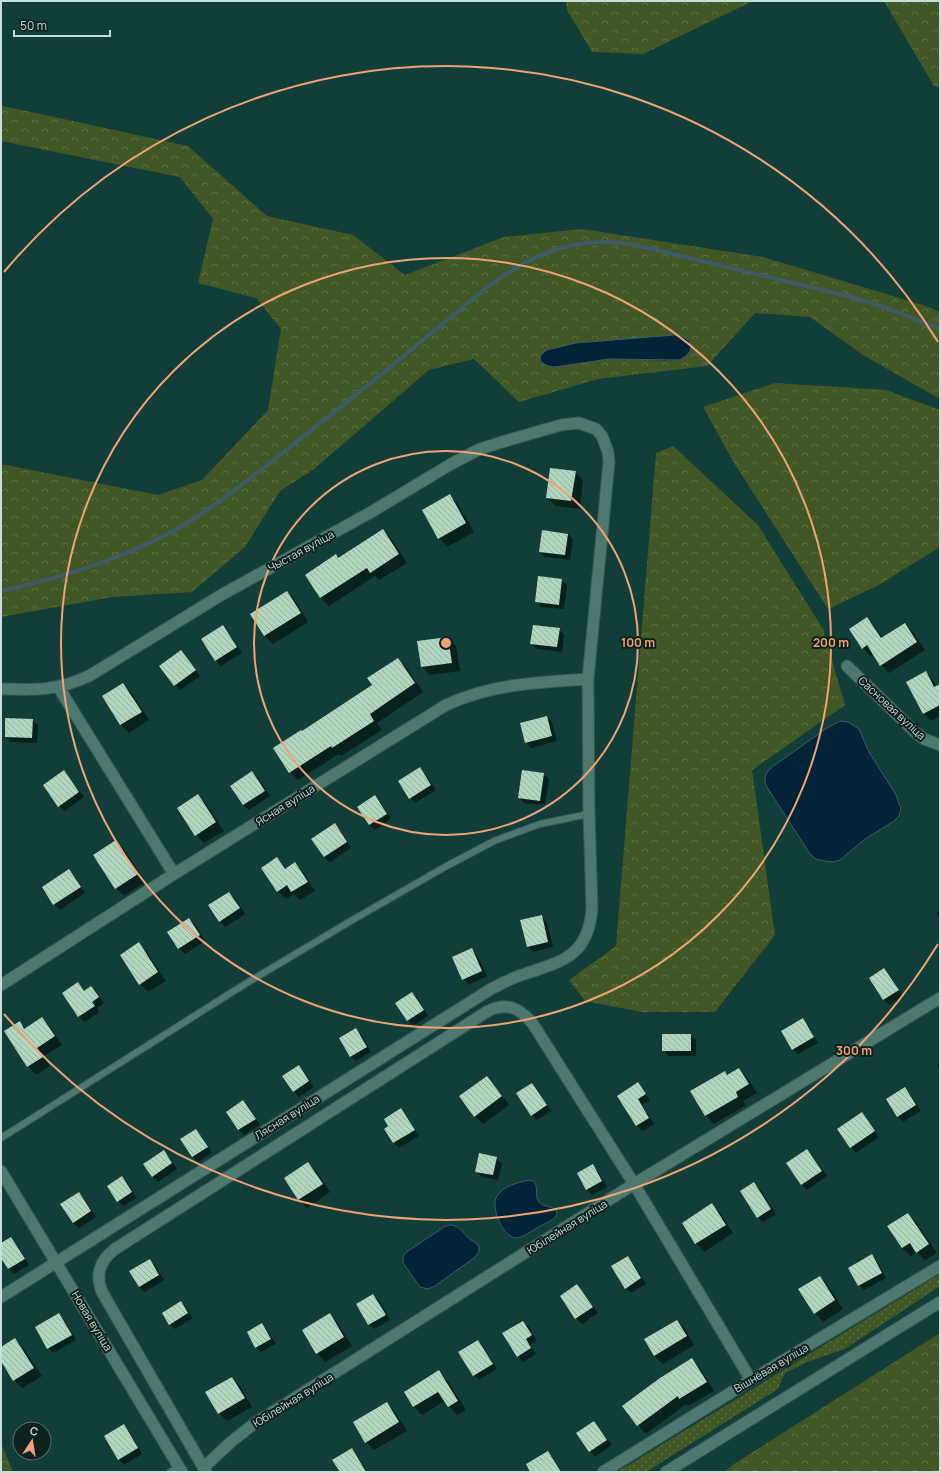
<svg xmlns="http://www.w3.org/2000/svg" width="941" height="1473" viewBox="0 0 941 1473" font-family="Manrope,sans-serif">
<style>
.grass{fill:url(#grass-dots)}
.forest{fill:url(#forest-crowns);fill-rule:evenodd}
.water{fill:#022436;stroke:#3d5c67}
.shadow{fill:#0007}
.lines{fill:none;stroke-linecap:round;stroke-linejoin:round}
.stream{stroke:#3d5c67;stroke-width:4}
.building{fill:url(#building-back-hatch)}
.service-casing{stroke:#395853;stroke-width:8}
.minor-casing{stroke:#395853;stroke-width:13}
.tertiary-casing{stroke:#395853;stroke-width:13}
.service{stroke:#4c7870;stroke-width:6}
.minor{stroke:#4c7870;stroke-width:11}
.tertiary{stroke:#4c7870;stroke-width:11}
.ring{fill:none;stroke:#efa377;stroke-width:2}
.labels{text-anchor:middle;stroke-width:4;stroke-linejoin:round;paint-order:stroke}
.street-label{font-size:11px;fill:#c8deda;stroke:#0f221f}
.centre{fill:#efa377;stroke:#0f221f;stroke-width:2}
.ring-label{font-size:12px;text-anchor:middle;font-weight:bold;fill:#efa377;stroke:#0f221f;stroke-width:4;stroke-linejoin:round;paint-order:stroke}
</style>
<defs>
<pattern id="grass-dots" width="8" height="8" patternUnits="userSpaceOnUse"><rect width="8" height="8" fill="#415826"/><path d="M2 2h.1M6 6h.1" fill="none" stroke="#5b7045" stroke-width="1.8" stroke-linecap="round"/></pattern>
<pattern id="forest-crowns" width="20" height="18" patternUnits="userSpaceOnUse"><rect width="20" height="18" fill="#415826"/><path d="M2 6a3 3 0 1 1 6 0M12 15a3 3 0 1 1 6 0" fill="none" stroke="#5b7045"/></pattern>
<pattern id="building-back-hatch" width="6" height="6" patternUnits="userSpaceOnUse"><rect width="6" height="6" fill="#b2d5be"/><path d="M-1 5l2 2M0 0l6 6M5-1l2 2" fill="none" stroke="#94b09f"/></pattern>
</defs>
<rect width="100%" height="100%" fill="#113e38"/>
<path class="grass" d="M940,1274V1286L845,1349L807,1362L785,1373L778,1389L646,1472H617Z"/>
<path class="forest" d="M566,1H753L643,54L592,52L567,10Z
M884,1H940V87L934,86Z
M1,106L22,110L188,146L267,216L353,235L405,275L504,237L582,229L763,257L926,306L940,312V399L863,355L810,317L755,313L707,366L598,379L519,402L474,359L429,370L314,469L280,491L245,547L192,592L113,597L1,617V464L158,495L202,480L268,410L281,329L256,298L198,283L213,219L180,177L1,141ZM675,335L682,336L673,361L609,359L555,367C543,366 533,359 547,350L576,343Z
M775,383L886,390L940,410V547L877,586L828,609L734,463L703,407Z
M673,446L758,525L823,629L845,705L752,770L775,935L715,1012H642L585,1001L569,980L616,946L656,453Z
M940,1333V1472H724L734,1464Z
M1,1443L13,1472H1Z"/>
<path class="water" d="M675,335C694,337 697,352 679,360L609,359L555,367C543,366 533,359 547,350L576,343Z
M840,721L848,722L859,729L869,752L896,795L901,809L899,816L894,821L865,839L840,860L833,862L825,861L816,859L810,854L767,787C763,778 765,774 772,767L827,728Z
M530,1180C541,1184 533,1194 539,1202C545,1209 556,1204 557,1214C555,1220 546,1223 540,1226C533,1230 523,1238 515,1238C502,1236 490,1206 497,1196C503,1186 519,1182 530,1180Z
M450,1225C461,1226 463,1234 471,1240C474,1242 477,1243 479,1246V1252L474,1258L435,1286L428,1289L420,1287L403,1263V1258L405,1253L444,1227Z"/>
<path class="shadow" d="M575,472L583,480L580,509L556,506L547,498Z
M450,496L458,504L474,532L447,547L439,538Z
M383,530L391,538L407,563L379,580L375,576L329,606L321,598L306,575L336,556L339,558Z
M568,534L573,540L570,560L545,557L540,552Z
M561,580L567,585L564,609L541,607L536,601Z
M286,592L295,600L308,622L273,644L265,636L252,614Z
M867,619L875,627L883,638L905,624L913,632L925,650L889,673L881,665L874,654L871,656L863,648Z
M223,627L228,632L242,653L221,666L216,661L202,640Z
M559,629L564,635L562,652L537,649L531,644Z
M448,638L456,646L460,671L430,675L422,667Z
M181,651L200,676L180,690L175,685Z
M397,659L406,667L423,692L377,723L382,730L341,756L339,754L298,780L290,772L302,732L373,685Z
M926,672L933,680L937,687L940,685V716L931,721L924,713Z
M123,684L131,692L149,720L129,733L121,725L103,697Z
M547,717L552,722L557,741L531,748L526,742Z
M32,720L38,725L37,743L11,742L6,737Z
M420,769L425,774L436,790L415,803L410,798Z
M64,771L84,797L65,811L59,806Z
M252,772L258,778L270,796L249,810L243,805L231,786Z
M543,774L549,779L545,805L524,803L519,797Z
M198,795L206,804L224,831L204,843L196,835Z
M375,797L380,802L391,819L375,830L369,825Z
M335,825L340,830L351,848L330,862L324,857L313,839Z
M116,841L124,849L145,882L124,896L116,888Z
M277,858L286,869L295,863L303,872L315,891L300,900L294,894L286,899L277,891Z
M69,871L74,876L85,893L60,910L54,904L43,888Z
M229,893L235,898L245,914L225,927L220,921Z
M940,910V919L936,913Z
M541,916L547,922L553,947L533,952L528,947Z
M189,919L195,924L205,941L185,954L179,949L169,932Z
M139,944L147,952L166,981L148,992L140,984Z
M471,949L477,955L487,976L469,985L463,979Z
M884,969L889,974L903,996L889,1005L884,1000L870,978Z
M78,983L85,991L91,987L104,1003L97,1008L99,1012L85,1022L79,1017L63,994Z
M411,993L417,998L428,1016L413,1026L407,1020Z
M42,1019L50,1027L62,1045L44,1056L50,1066L36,1075L28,1066L6,1032L19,1023L26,1029Z
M803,1020L808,1025L818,1043L798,1054L792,1049Z
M356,1030L362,1035L371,1052L356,1061L350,1056Z
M691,1035L696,1040V1056H669L663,1050Z
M940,1063V1070L937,1065Z
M298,1066L304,1072L314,1087L299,1097L294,1091Z
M739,1069L747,1077L757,1093L743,1101L746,1105L714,1124L706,1116L692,1091L724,1072L728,1075Z
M486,1077L495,1086L509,1105L483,1124L475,1116Z
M532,1084L537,1089L551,1111L537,1120L532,1115Z
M638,1084L643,1089L650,1100L642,1105L654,1124L643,1131L637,1126L619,1096Z
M905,1088L910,1094L921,1111L903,1122L898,1116Z
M243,1102L249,1107L260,1125L244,1135L239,1130L227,1112Z
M401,1109L406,1115L419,1136L399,1148L394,1143L386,1129L390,1126Z
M861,1113L879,1137L856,1153L838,1129Z
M196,1130L201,1136L212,1153L198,1162L193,1157L182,1140Z
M807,1150L812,1155L827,1176L807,1190L802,1185L787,1164Z
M164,1152L169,1157L177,1169L158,1182L152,1176Z
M496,1158L502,1164L498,1180L482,1177L476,1171Z
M308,1163L316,1171L330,1192L307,1208L299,1199Z
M592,1165L598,1171L607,1187L592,1195L587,1190L578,1174Z
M122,1178L127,1183L137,1198L123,1206L118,1201Z
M754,1183L760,1189L776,1214L763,1222L757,1217Z
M79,1194L84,1199L96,1217L79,1228L73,1223Z
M712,1205L720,1213L733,1233L704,1252L696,1243Z
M908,1214L916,1222L937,1253L925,1260L917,1252L911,1256L902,1248Z
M11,1238L16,1244L29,1265L14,1274L9,1269L1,1256V1245Z
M872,1256L877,1261L886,1278L864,1290L859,1285Z
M628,1257L633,1263L646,1284L631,1293L625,1288Z
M149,1260L155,1265L164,1280L145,1292L139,1287Z
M820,1277L828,1285L843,1309L823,1322L815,1313Z
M577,1285L582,1291L598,1313L582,1324L576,1318L561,1296Z
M373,1295L379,1300L390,1320L374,1329L369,1324Z
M181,1302L186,1308L193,1318L175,1329L170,1324Z
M59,1314L64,1320L76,1340L53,1353L48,1348Z
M330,1314L338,1323L352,1346L325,1362L317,1353Z
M677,1321L685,1329L694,1345L663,1364L654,1356Z
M523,1322L529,1327L537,1341L530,1345L536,1354L523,1362L518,1357Z
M262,1325L267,1330L276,1344L261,1352L256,1347Z
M15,1339L23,1348L42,1376L22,1388L14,1380L1,1359V1348Z
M478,1341L483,1346L497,1369L479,1380L474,1375Z
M692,1360L700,1368L714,1391L688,1406L686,1404L646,1434L638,1425L624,1406Z
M439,1371L447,1380L466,1410L457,1415L445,1401L422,1415L414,1407L405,1392Z
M232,1378L240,1386L252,1407L227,1421L219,1413Z
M387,1403L395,1412L407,1431L374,1450L366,1442Z
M594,1422L612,1445L595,1457L577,1434Z
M123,1425L129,1431L142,1454L124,1465L119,1459Z
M351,1449L357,1455L367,1472H341Z
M548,1452L553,1458L562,1472H532Z"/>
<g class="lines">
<path class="stream" d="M1,591C62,578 122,559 177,529C214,508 248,480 282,453C352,400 419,343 486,288C524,260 560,241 608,242C617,242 626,244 635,245L848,296L889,309L940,329"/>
</g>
<path class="building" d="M550,468L576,471L571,501L546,498Z
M450,494L466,523L438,539L422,510Z
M383,529L399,554L370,573L367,568L320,598L305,575L336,554L338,558Z
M542,530L568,534L565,555L539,552Z
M538,576L562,579L559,605L535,602Z
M287,591L301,613L264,636L250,614Z
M867,617L881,638L905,623L917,642L880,666L867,645L862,649L849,629Z
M223,625L237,647L215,661L201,639Z
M533,625L560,628L557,647L530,644Z
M448,637L452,663L421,667L417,641Z
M181,650L196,670L174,686L159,666Z
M398,658L415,683L370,714L374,721L332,748L331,746L289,773L273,748L301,730L302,731L372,685L367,678Z
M926,671L934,687L940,684V705L923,714L906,682Z
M123,683L142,712L120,725L102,696Z
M547,716L552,736L525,743L520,723Z
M5,718L33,719L32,738L5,737Z
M420,767L431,785L409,799L398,781Z
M64,770L79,792L58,807L43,785Z
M522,770L544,773L540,801L518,798Z
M252,771L265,791L243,805L230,786Z
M198,794L216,822L195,836L177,808Z
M375,795L387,814L369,825L357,807Z
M335,823L347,842L324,857L311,839Z
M116,840L138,874L115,889L93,855Z
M277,857L285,869L295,862L308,882L291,892L287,885L277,892L261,868Z
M69,869L81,887L53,905L42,887Z
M229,892L240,908L219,922L208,905Z
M542,915L548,942L527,947L520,920Z
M189,918L200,935L178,949L167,932Z
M139,942L158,972L139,985L120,955Z
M472,948L482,971L462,980L452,957Z
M884,968L899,990L883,1000L869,978Z
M78,982L84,991L91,986L99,997L92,1002L95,1006L78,1017L62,993Z
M412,992L424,1010L407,1021L395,1003Z
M42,1017L55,1036L37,1048L43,1057L27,1067L4,1031L20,1021L24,1029Z
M803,1018L814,1037L792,1050L781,1031Z
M356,1028L367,1047L350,1057L339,1038Z
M662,1034H691V1051H662Z
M299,1065L309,1081L293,1092L282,1076Z
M739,1068L749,1084L736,1092L738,1097L705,1116L690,1091L725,1071L727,1075Z
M487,1076L502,1096L474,1117L459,1096Z
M638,1082L646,1094L638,1099L649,1118L636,1126L617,1096Z
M532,1083L547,1105L531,1116L516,1093Z
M905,1087L916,1105L897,1117L886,1099Z
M243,1100L256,1119L238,1130L226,1112Z
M401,1108L415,1130L393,1143L384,1129L388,1126L384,1119Z
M862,1112L875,1131L850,1148L837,1129Z
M196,1129L208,1147L192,1157L180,1139Z
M807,1149L822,1171L801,1185L786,1163Z
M164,1150L172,1163L152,1177L143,1164Z
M479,1153L497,1157L493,1175L475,1172Z
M308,1162L323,1184L298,1200L284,1178Z
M593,1164L602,1181L586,1190L577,1173Z
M122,1176L132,1192L117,1202L107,1186Z
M754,1182L771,1209L757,1218L740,1191Z
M79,1192L91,1211L73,1223L60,1204Z
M712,1203L726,1225L695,1244L682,1223Z
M908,1213L929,1244L916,1253L910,1243L902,1248L887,1226Z
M11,1237L25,1259L8,1269L1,1258V1243Z
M872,1254L882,1273L858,1286L848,1268Z
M628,1256L641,1278L625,1289L611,1266Z
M150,1259L159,1275L139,1287L129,1271Z
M820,1276L835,1300L814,1314L798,1289Z
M577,1284L593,1307L575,1319L560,1296Z
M373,1294L386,1315L368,1325L356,1304Z
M181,1301L188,1313L169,1325L162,1313Z
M59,1313L72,1335L47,1349L35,1327Z
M330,1313L344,1337L316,1354L302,1330Z
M677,1320L687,1336L654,1356L644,1339Z
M523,1321L532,1335L526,1339L531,1348L517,1357L502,1333Z
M262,1323L271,1339L255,1348L247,1332Z
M15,1338L34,1368L13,1381L1,1361V1347Z
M478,1340L493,1364L473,1376L458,1352Z
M692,1358L707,1382L679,1399L678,1396L637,1426L622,1406L660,1378Z
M439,1370L458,1401L448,1407L438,1392L413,1407L404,1392Z
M232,1377L245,1398L218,1414L205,1392Z
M387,1402L399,1422L365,1443L353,1422Z
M594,1421L607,1440L589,1452L576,1433Z
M124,1424L138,1448L118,1460L104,1436Z
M352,1448L366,1472H340L332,1460Z
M548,1451L561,1472H530L526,1464Z"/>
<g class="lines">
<g class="service-casing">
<path id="service" d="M1,1138L245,984L349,922L443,868L494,841L518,832L540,824L589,814
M170,1472L179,1467"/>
</g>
<g class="minor-casing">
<path id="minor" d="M847,666L915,732L924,739L940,745
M59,688L174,874
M1,689C36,690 56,691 89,676L223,594L373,511L451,464L480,449L502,442L561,425L579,423L596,429L602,436L608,452L609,462L588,679L589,814L592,908C588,961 557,962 516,977C508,980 499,985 491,989L1,1297
M1,985L174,874L446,705C491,684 539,682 588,679
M1,1171L182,1472
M203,1468L232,1441L255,1423L634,1184L940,998
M206,1472L102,1292C95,1275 100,1260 115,1249L488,1011C507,1002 520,1008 533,1024L634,1184L751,1380
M603,1472L751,1380L940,1266"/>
</g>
<g class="tertiary-casing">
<path id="tertiary" d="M666,1472L940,1302"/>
</g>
<use href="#service" class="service"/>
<use href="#minor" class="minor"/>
<use href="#tertiary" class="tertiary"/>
</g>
<g class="ring">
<circle cx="446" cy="643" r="192"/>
<circle cx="446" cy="643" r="385"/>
<path d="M938 944A577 577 0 0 1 4 1014M4 272A577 577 0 0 1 938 342"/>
</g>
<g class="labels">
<g class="street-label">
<text transform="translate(301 551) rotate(-29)" y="4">Чыстая вуліца</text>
<text transform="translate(892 708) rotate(43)" y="4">Сасновая вуліца</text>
<text transform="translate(285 805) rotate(-32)" y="4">Ясная вуліца</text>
<text transform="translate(287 1117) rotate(-32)" y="4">Лясная вуліца</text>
<text transform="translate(567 1227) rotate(-32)" y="4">Юбілейная вуліца</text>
<text transform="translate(92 1321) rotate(59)" y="4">Новая вуліца</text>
<text transform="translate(771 1368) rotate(-31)" y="4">Вішнёвая вуліца</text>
<text transform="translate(293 1400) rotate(-32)" y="4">Юбілейная вуліца</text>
</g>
</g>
<circle cx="446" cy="643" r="6" class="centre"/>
<g class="ring-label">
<text x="638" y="647">100 m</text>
<text x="831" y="647">200 m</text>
<text x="854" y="1055">300 m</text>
</g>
<rect width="941" height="1473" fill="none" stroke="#c8deda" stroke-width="4"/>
<g transform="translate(32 1441) rotate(12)"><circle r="19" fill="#0f221f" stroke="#596d6a"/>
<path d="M0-3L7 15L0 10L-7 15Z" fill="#efa377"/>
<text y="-6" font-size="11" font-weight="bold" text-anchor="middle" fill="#c8deda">С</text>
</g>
<path d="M14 30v6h96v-6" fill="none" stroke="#c8deda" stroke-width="2"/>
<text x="20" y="30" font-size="12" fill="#c8deda" stroke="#0f221f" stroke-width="3" paint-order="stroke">50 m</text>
</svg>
